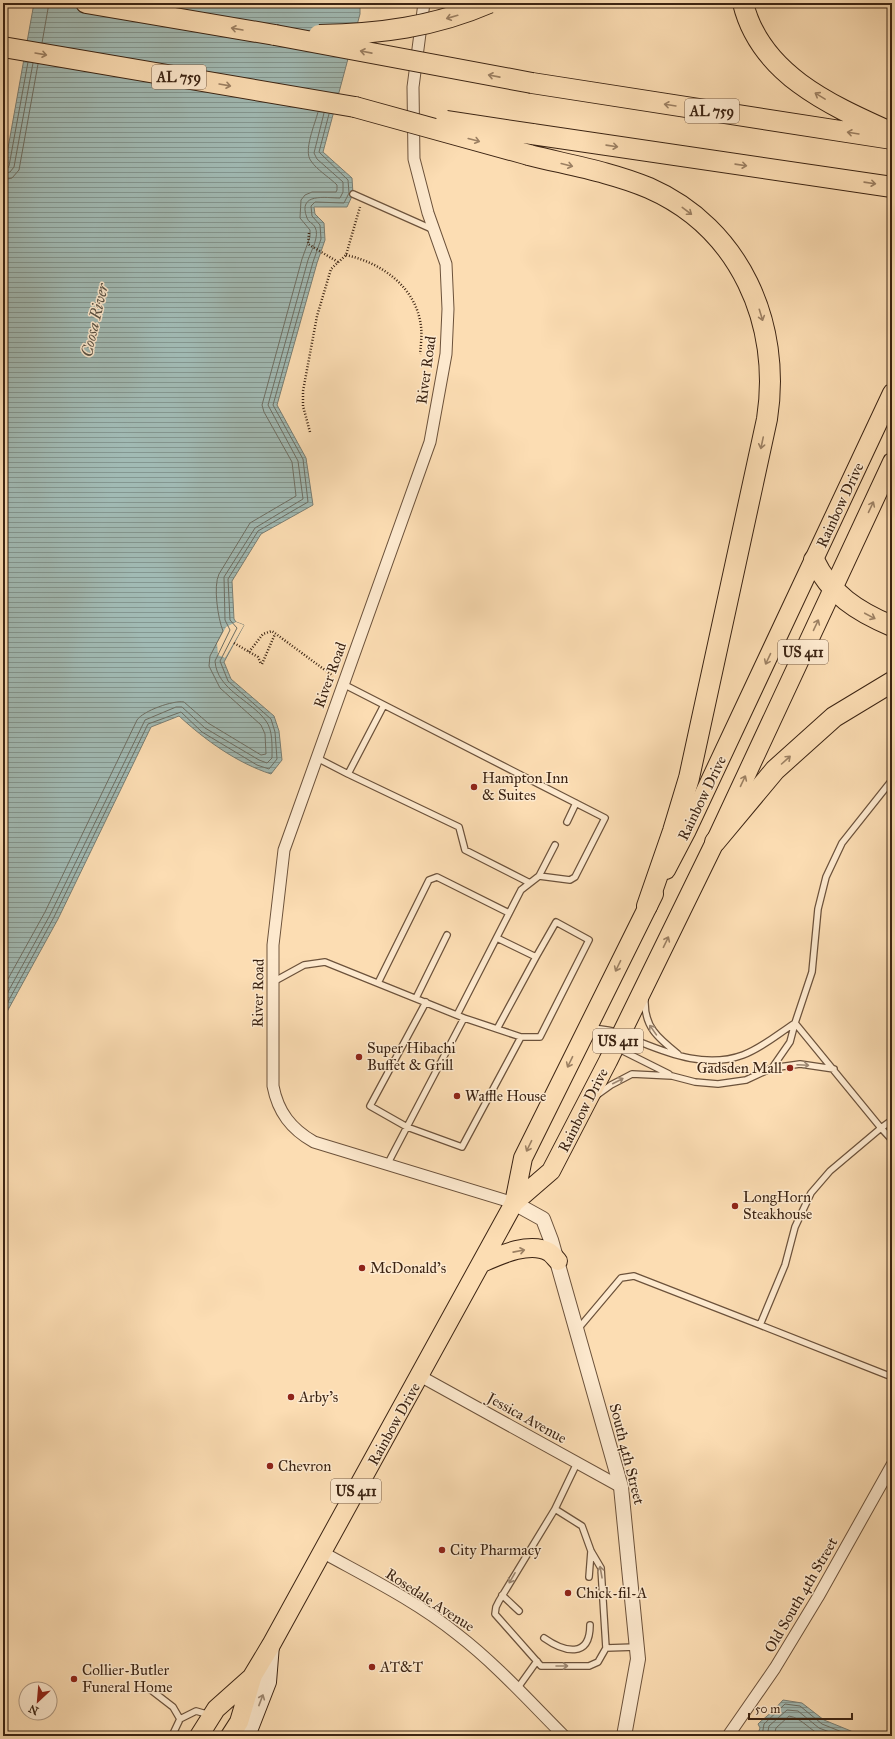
<svg xmlns="http://www.w3.org/2000/svg" width="895" height="1739" viewBox="0 0 895 1739" font-family="'IM FELL Great Primer',serif">
<style>
.water{fill:url(#water-rules);stroke:#797e74}
.pier{fill:#fcddb3}
.lines{fill:none;stroke-linecap:round;stroke-linejoin:round}
.shore{stroke:#6e6f64;stroke-width:1}
.service-casing{stroke:#6c523b;stroke-width:8}
.minor-casing{stroke:#6c523b;stroke-width:13}
.tertiary-casing{stroke:#6c523b;stroke-width:16}
.secondary-casing{stroke:#3c2413;stroke-width:18}
.primary-casing{stroke:#3c2413;stroke-width:20}
.motorway-casing{stroke:#3c2413;stroke-width:22}
.path{stroke:#3c2413;stroke-width:2.5;stroke-dasharray:1 2;stroke-linecap:butt}
.service{stroke:#fde9ce;stroke-width:5.5}
.minor{stroke:#fde9ce;stroke-width:11}
.tertiary{stroke:#fde9ce;stroke-width:14}
.secondary{stroke:#fde9ce;stroke-width:16}
.primary{stroke:#fcddb3;stroke-width:18}
.motorway{stroke:#fcddb3;stroke-width:20}
.motorway-bridge-casing{stroke:#3c2413;stroke-width:22;stroke-linecap:butt}
.motorway-bridge{stroke:#fcddb3;stroke-width:20}
.oneway{stroke:#9c8063}
.oneway2{stroke:#9c8670}
.poi-dot{fill:#8f2418;stroke:#fde9ce;stroke-width:1.5}
.labels{text-anchor:middle;stroke-width:3;stroke-linejoin:round;paint-order:stroke}
.shield{fill:#fde9ce;stroke:#765f4b;stroke-width:1}
.shield-label{font-size:14px;font-weight:bold;fill:#3c2413}
.street-label{font-size:15px;fill:#3c2413;stroke:#fde9ce}
.poi-label{font-size:15px;fill:#3c2413;stroke:#fde9ce;text-anchor:start}
.water-label{font-size:16px;font-style:italic;fill:#5a5143;stroke:#fde9ce}
</style>
<defs>
<pattern id="water-rules" width="6" height="5" patternUnits="userSpaceOnUse"><rect width="6" height="5" fill="#a1bab4"/><path d="M0 2.5h6" fill="none" stroke="#849791"/></pattern>
</defs>
<rect width="100%" height="100%" fill="#fcddb3"/>
<filter id="stains"><feTurbulence type="fractalNoise" baseFrequency=".005" numOctaves="4"/><feColorMatrix values="0 0 0 0 .2 0 0 0 0 .09 0 0 0 0 .02 0 0 0 .5 -.17"/></filter>
<radialGradient id="worn" r=".72"><stop offset=".6" stop-color="#630" stop-opacity="0"/><stop offset="1" stop-color="#630" stop-opacity=".3"/></radialGradient>
<path class="water" d="M34,3H360V14L323,152L352,178L353,194L347,207H314L315,214L324,223L325,240L317,263L277,405L306,458L313,505L261,534L232,581L234,619L236,622L244,625L224,662L231,679L274,716L279,731L282,760L271,774C237,763 205,740 179,716L151,727L58,919L3,1019V176Z
M783,1700L802,1703L824,1720L851,1731L859,1736H757L760,1728L758,1724L760,1722L773,1711Z"/>
<path class="pier" d="M236,622L244,625L225,658L218,655L217,643L226,627Z"/>
<g class="lines">
<path class="shore" d="M42,43L49,3
M3,169H7L9,166L28,62
M3,174L10,172L14,167L33,63
M3,180L12,178L19,170L38,64
M3,988L45,912L137,720C143,711 173,700 184,702L208,723L261,755L266,754L265,734L261,725L220,688L209,666L210,656L223,631C218,619 213,586 219,574L250,523L296,496L292,462L264,412L262,405L302,259L310,237V230L300,218L301,200L305,195L312,192H336L337,190V185C329,177 317,170 311,161C303,151 315,124 318,112
M3,1001L50,915L145,720L176,707H182L205,728L259,760L267,763L272,758C272,747 273,730 266,721C251,700 217,690 215,661L230,630L225,620L224,577L255,528L303,499L298,461L268,405L308,260C311,251 320,236 315,227C313,223 308,222 307,218C297,192 326,198 340,198L343,192V182L317,159L314,153L324,113
M3,1011L54,917L148,724L181,712L202,732L257,765L269,769L277,759L275,732L271,719L228,681L220,661L237,628L230,620L228,579L258,531L308,502L303,459L273,405L313,262L321,239L320,225L312,216L311,206L315,202L344,203L349,193L348,180L319,152L329,114
M762,1736L764,1724L785,1704L800,1706L822,1724L852,1736
M767,1736L769,1726L787,1710L798,1711L819,1728L840,1736
M774,1736L776,1728L789,1716C802,1718 810,1731 823,1736"/>
<g class="service-casing">
<path id="service" d="M353,194L434,230
M343,684L605,818L575,877L570,880L539,876L521,890L457,1015
M317,758L348,774L384,705
M348,774L459,827L465,850L530,883
M567,822L576,803
M539,876L555,845
M497,938L536,957L556,922L589,940L540,1037H521
M273,982L304,965L325,962L464,1018L387,1165
M378,983L429,880L437,877L509,913
M416,998L447,935
M645,1000C644,1027 658,1038 678,1054
M426,1002L370,1106L407,1127L462,1147L521,1037L464,1018
M795,1023L881,1128L830,1171L811,1193L795,1227L785,1265L760,1325L892,1377
M591,1028C601,1029 611,1030 621,1033C628,1034 634,1039 640,1042C672,1055 708,1068 743,1055C762,1048 778,1034 795,1023
M497,1029L536,957
M589,1029L615,1047L669,1074
M772,1068L790,1042L795,1023L812,972L818,909L826,877L842,843L892,780
M597,1095L611,1085L632,1074L672,1076L695,1082L718,1084L746,1080L772,1068L800,1064L834,1069
M892,1120L881,1128L892,1140
M578,1329L621,1278L634,1276L760,1325
M555,1509L582,1526L591,1551L601,1568L606,1648L598,1662L589,1666H541L495,1614L496,1607L499,1601L555,1509L577,1463
M589,1577L591,1551
M502,1595L519,1611
M544,1638C564,1652 590,1659 590,1625
M606,1648L636,1647
M517,1689L537,1661
M151,1690L173,1707L180,1719
M172,1736L180,1719L196,1711L210,1715"/>
</g>
<g class="minor-casing">
<path id="minor" d="M424,3L413,87L414,159L428,213L446,264L448,309L446,354L430,442L284,850L273,945V1086C278,1112 291,1129 314,1142L514,1203
M420,1376L621,1487
M322,1552C367,1577 416,1601 457,1634C496,1664 529,1701 564,1736
M728,1736L775,1668L818,1597L892,1465"/>
</g>
<g class="tertiary-casing">
<path id="tertiary" d="M514,1203L543,1219L551,1240L621,1487L638,1659L624,1736"/>
</g>
<g class="secondary-casing">
<path id="secondary" d="M247,1736L268,1682L271,1645"/>
</g>
<g class="primary-casing">
<path id="primary" d="M666,870L687,830L892,393
M514,1203L551,1171L608,1061L715,842L892,462
M482,1263C500,1255 530,1241 549,1252C552,1254 555,1258 558,1261
M199,1736L216,1709L253,1676
M230,1736L239,1722L253,1675L271,1645L514,1203L523,1158L654,894"/>
</g>
<g class="motorway-casing">
<path id="motorway" d="M86,3L275,35
M743,3C760,74 830,105 890,132
M3,47L355,107
M532,83L892,139
M532,134L892,187
M529,155C569,165 611,172 649,188C740,228 782,324 767,419L689,778L673,831L647,906
M814,560C830,594 858,612 892,626
M715,842L775,770L834,717L892,682"/>
</g>
<path class="path" d="M309,233L308,244L338,262
M346,255C382,263 416,287 421,326C422,335 421,345 420,354
M310,432L303,406V391L317,316L331,269L346,255L360,207
M234,643L258,657L261,664
M249,652L263,634L272,631L333,676
M262,664L275,634"/>
<use href="#service" class="service"/>
<use href="#minor" class="minor"/>
<use href="#tertiary" class="tertiary"/>
<use href="#secondary" class="secondary"/>
<use href="#primary" class="primary"/>
<use href="#motorway" class="motorway"/>
<g class="motorway-bridge-casing">
<path id="motorway-bridge" d="M275,35L532,83
M319,35C379,34 434,27 489,3
M355,107L529,155
M446,121L532,134"/>
</g>
<use href="#motorway-bridge" class="motorway-bridge"/>
</g>
<defs><path id="oneway-shaft" d="M-6 0H5M1.5-3L5.5 0L1.5 3" fill="none" stroke-width="1.6" stroke-linecap="round" stroke-linejoin="round"/></defs>
<g class="oneway">
<use href="#oneway-shaft" transform="translate(452 17) rotate(164)"/>
<use href="#oneway-shaft" transform="translate(237 29) rotate(-170)"/>
<use href="#oneway-shaft" transform="translate(366 52) rotate(-169)"/>
<use href="#oneway-shaft" transform="translate(41 54) rotate(10)"/>
<use href="#oneway-shaft" transform="translate(494 76) rotate(-169)"/>
<use href="#oneway-shaft" transform="translate(225 85) rotate(10)"/>
<use href="#oneway-shaft" transform="translate(820 96) rotate(-149)"/>
<use href="#oneway-shaft" transform="translate(670 105) rotate(-171)"/>
<use href="#oneway-shaft" transform="translate(853 133) rotate(-171)"/>
<use href="#oneway-shaft" transform="translate(474 140) rotate(15)"/>
<use href="#oneway-shaft" transform="translate(612 146) rotate(8)"/>
<use href="#oneway-shaft" transform="translate(567 165) rotate(14)"/>
<use href="#oneway-shaft" transform="translate(741 165) rotate(8)"/>
<use href="#oneway-shaft" transform="translate(870 183) rotate(8)"/>
<use href="#oneway-shaft" transform="translate(687 211) rotate(37)"/>
<use href="#oneway-shaft" transform="translate(761 315) rotate(73)"/>
<use href="#oneway-shaft" transform="translate(762 443) rotate(102)"/>
<use href="#oneway-shaft" transform="translate(871 507) rotate(-65)"/>
<use href="#oneway-shaft" transform="translate(870 616) rotate(28)"/>
<use href="#oneway-shaft" transform="translate(816 625) rotate(-65)"/>
<use href="#oneway-shaft" transform="translate(768 659) rotate(115)"/>
<use href="#oneway-shaft" transform="translate(786 760) rotate(-42)"/>
<use href="#oneway-shaft" transform="translate(743 781) rotate(-65)"/>
<use href="#oneway-shaft" transform="translate(666 942) rotate(-64)"/>
<use href="#oneway-shaft" transform="translate(618 966) rotate(116)"/>
<use href="#oneway-shaft" transform="translate(570 1062) rotate(116)"/>
<use href="#oneway-shaft" transform="translate(529 1146) rotate(116)"/>
<use href="#oneway-shaft" transform="translate(519 1251) rotate(-11)"/>
</g>
<g class="oneway2">
<use href="#oneway-shaft" transform="translate(653 1030) rotate(-125)"/>
<use href="#oneway-shaft" transform="translate(803 1065) rotate(3)"/>
<use href="#oneway-shaft" transform="translate(618 1081) rotate(-27)"/>
<use href="#oneway-shaft" transform="translate(601 1572) rotate(-100)"/>
<use href="#oneway-shaft" transform="translate(512 1578) rotate(120)"/>
<use href="#oneway-shaft" transform="translate(562 1666)"/>
<use href="#oneway-shaft" transform="translate(261 1700) rotate(-69)"/>
</g>
<g class="poi-dot">
<circle cx="474" cy="787" r="4"/>
<circle cx="359" cy="1057" r="4"/>
<circle cx="790" cy="1068" r="4"/>
<circle cx="457" cy="1096" r="4"/>
<circle cx="735" cy="1206" r="4"/>
<circle cx="362" cy="1268" r="4"/>
<circle cx="291" cy="1397" r="4"/>
<circle cx="270" cy="1466" r="4"/>
<circle cx="442" cy="1550" r="4"/>
<circle cx="568" cy="1593" r="4"/>
<circle cx="372" cy="1667" r="4"/>
<circle cx="74" cy="1679" r="4"/>
</g>
<g class="labels">
<g class="shield">
<rect x="152" y="65" width="54" height="24" rx="3"/>
<rect x="685" y="99" width="54" height="24" rx="3"/>
<rect x="778" y="640" width="50" height="24" rx="3"/>
<rect x="593" y="1029" width="50" height="24" rx="3"/>
<rect x="331" y="1479" width="50" height="24" rx="3"/>
</g>
<g class="shield-label">
<text x="179" y="82">AL 759</text>
<text x="712" y="116">AL 759</text>
<text x="803" y="657">US 411</text>
<text x="618" y="1046">US 411</text>
<text x="356" y="1496">US 411</text>
</g>
<g class="street-label">
<text transform="translate(426 370) rotate(-82)" y="5">River Road</text>
<text transform="translate(840 505) rotate(-65)" y="5">Rainbow Drive</text>
<text transform="translate(330 675) rotate(-70)" y="5">River Road</text>
<text transform="translate(702 798) rotate(-64)" y="5">Rainbow Drive</text>
<text transform="translate(258 993) rotate(-89)" y="5">River Road</text>
<text transform="translate(583 1110) rotate(-63)" y="5">Rainbow Drive</text>
<text transform="translate(527 1418) rotate(29)" y="5">Jessica Avenue</text>
<text transform="translate(394 1424) rotate(-61)" y="5">Rainbow Drive</text>
<text transform="translate(627 1454) rotate(76)" y="5">South 4th Street</text>
<text transform="translate(801 1595) rotate(-60)" y="5">Old South 4th Street</text>
<text transform="translate(430 1600) rotate(33)" y="5">Rosedale Avenue</text>
</g>
<g class="poi-label">
<text x="482" y="783">Hampton Inn<tspan x="482" dy="17">&amp; Suites</tspan></text>
<text x="367" y="1053">Super Hibachi<tspan x="367" dy="17">Buffet &amp; Grill</tspan></text>
<text x="782" y="1073" text-anchor="end">Gadsden Mall</text>
<text x="465" y="1101">Waffle House</text>
<text x="743" y="1202">LongHorn<tspan x="743" dy="17">Steakhouse</tspan></text>
<text x="370" y="1273">McDonald's</text>
<text x="299" y="1402">Arby's</text>
<text x="278" y="1471">Chevron</text>
<text x="450" y="1555">City Pharmacy</text>
<text x="576" y="1598">Chick-fil-A</text>
<text x="380" y="1672">AT&amp;T</text>
<text x="82" y="1675">Collier-Butler<tspan x="82" dy="17">Funeral Home</tspan></text>
</g>
<g class="water-label">
<text transform="translate(94 320) rotate(-77)" y="6">Coosa River</text>
</g>
</g>
<rect width="895" height="1739" fill="none" stroke="#fcddb3" stroke-width="16"/>
<rect x="4" y="4" width="887" height="1731" fill="none" stroke="#3c2413" stroke-width="2"/>
<rect x="8" y="8" width="879" height="1723" fill="none" stroke="#3c2413"/>
<g transform="translate(38 1701) rotate(206)"><circle r="19" fill="#fde9ce" stroke="#b09a83"/>
<path d="M0-3L7 15L0 10L-7 15Z" fill="#8f2418"/>
<text y="-6" font-size="11" font-weight="bold" text-anchor="middle" fill="#3c2413">N</text>
</g>
<path d="M749 1713v6h103v-6" fill="none" stroke="#3c2413" stroke-width="2"/>
<text x="755" y="1713" font-size="12" fill="#3c2413" stroke="#fde9ce" stroke-width="3" paint-order="stroke">50 m</text>
<rect width="100%" height="100%" filter="url(#stains)"/>
<rect width="100%" height="100%" fill="url(#worn)"/>
</svg>
